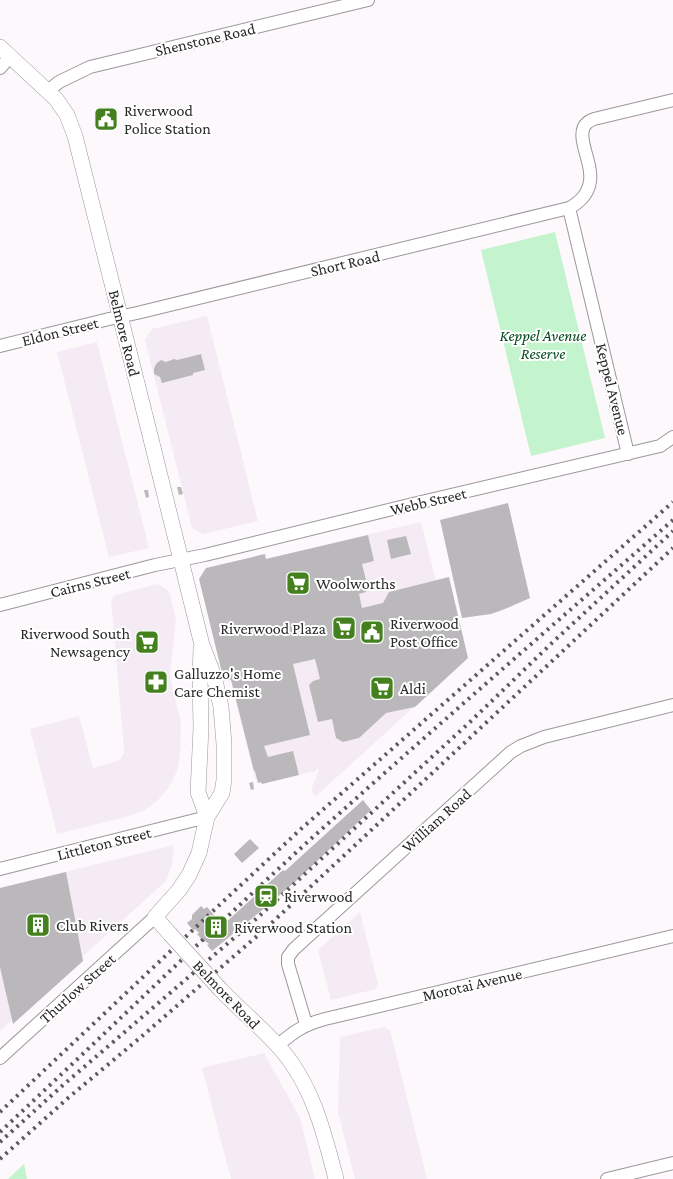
<svg xmlns="http://www.w3.org/2000/svg" width="673" height="1179" viewBox="0 0 673 1179" font-family="'Crimson Pro',serif">
<style>
.built{fill:#f5ebf4}
.green{fill:#c4f4cd}
.building{fill:#bbb8bc}
.lines{fill:none;stroke-linecap:round;stroke-linejoin:round}
.minor-casing{stroke:#9b979b;stroke-width:14}
.major-casing{stroke:#9b979b;stroke-width:16}
.minor{stroke:#fff;stroke-width:12}
.major{stroke:#fff;stroke-width:15}
.rail{stroke:#5b595b;stroke-width:4;stroke-dasharray:2.5 5;stroke-linecap:butt}
.major-bridge-casing{stroke:#9b979b;stroke-width:16;stroke-linecap:butt}
.major-bridge{stroke:#fff;stroke-width:15}
.labels{text-anchor:middle;stroke-width:4;stroke-linejoin:round;paint-order:stroke}
.street-label{font-size:16px;fill:#292829;stroke:#fff}
.poi-label{font-size:16px;fill:#292829;stroke:#fff;text-anchor:start}
.park-label{font-size:16px;font-style:italic;fill:#05481f;stroke:#fff}
</style>
<rect width="100%" height="100%" fill="#fcf8fc"/>
<path class="built" d="M207,316L258,521L203,534L192,528L145,340L152,329Z
M97,342L149,548L109,557L57,352Z
M421,522L458,667L316,796L311,790L319,770L318,768L316,771L264,783L259,782L255,778L234,694L210,572Z
M158,584L169,591L176,620L170,676L181,724L180,755L177,771L169,787L158,800L145,810L129,816L57,834L30,729L79,716L93,768L115,762L120,760L124,753V749L111,599L115,595Z
M174,845L172,864L166,881L0,1031V888Z
M360,912L378,984L376,989L331,1000L318,950Z
M384,1027L390,1030L427,1179H355L338,1112L340,1037Z
M264,1053L300,1118L315,1179H231L202,1068Z"/>
<path class="green" d="M555,232L605,438L531,456L481,250Z
M24,1164L27,1179H8Z"/>
<path class="building" d="M201,354L205,370L193,373V375L162,383L160,377L154,374V368L157,363L161,360L166,362L174,359L177,360Z
M177,487H181L183,494L179,495Z
M144,490H148L149,497L146,498Z
M508,503L530,598L505,609L491,614L462,618L440,520Z
M368,535L374,561L362,564L368,588L366,592L359,594L362,608L383,603L389,592L449,577L468,658L415,707L386,713L359,738L343,742L336,738L332,719L318,722L309,685L313,681L320,679L315,659L293,664L310,735L264,746L268,757L293,751L299,775L262,784L261,782L258,783L255,771H254L231,680L224,681L199,579L206,568L265,554L266,559Z
M406,536L411,554L391,559L387,540Z
M253,782L254,789L251,790L249,783Z
M363,800L371,810L295,882L255,916L212,951L207,945L209,944L205,941L204,942L197,934L199,933L195,929L194,931L187,923L192,919V915L201,906L204,909L207,907L223,925L283,870L285,871Z
M250,839L259,848L242,863L234,854Z
M66,872L83,961L13,1024L0,967V888Z"/>
<g class="lines">
<g class="minor-casing">
<path id="minor" d="M0,68L10,57
M48,91L59,82L90,67L368,0
M569,208L628,454
M0,346L109,319L137,313L569,208C575,205 580,201 584,196C589,189 591,180 590,173C590,159 575,133 587,123C589,121 592,120 594,119L673,100
M0,605L155,565L205,555L417,503L660,446L673,437
M0,869L207,817
M306,1024L288,964V957L294,949L511,752L521,746L544,737L673,705
M278,1045C295,1031 303,1025 325,1019L673,936
M0,1058L155,917
M607,1179L673,1163"/>
</g>
<g class="major-casing">
<path id="major" d="M0,47L56,99L67,115L75,136L148,427L202,645L214,676L221,707L224,744V780L222,793L207,817L199,853L189,875L179,890L155,917L170,934
M201,649L200,676L201,728L198,792L207,817
M220,989C239,1009 260,1026 278,1046C312,1083 324,1132 336,1179"/>
</g>
<use href="#minor" class="minor"/>
<use href="#major" class="major"/>
<path class="rail" d="M0,1112L213,911L302,828L673,502
M0,1132C105,1034 207,934 313,837C432,730 553,625 673,520
M0,1142L62,1086L256,919L471,721L554,641L673,531
M0,1159L68,1098L141,1037L264,930L336,863L673,548"/>
<g class="major-bridge-casing">
<path id="major-bridge" d="M170,934L220,989"/>
</g>
<use href="#major-bridge" class="major-bridge"/>
</g>
<defs>
<g id="civic-square" transform="scale(1.25)"><rect x="-9" y="-9" width="18" height="18" rx="4" fill="#44811e" stroke="#fff"/><path d="M-.6-6.5H3V-4.5H.6V-3L4-1V1h2V6H-6V1h2V-1L-.6-3ZM-1.2 2.5V6h2.4V2.5Z" fill="#fff"/></g>
<g id="supermarket-square" transform="scale(1.25)"><rect x="-9" y="-9" width="18" height="18" rx="4" fill="#44811e" stroke="#fff"/><path d="M-6-5.5h2.5l.6 2H6L4.5 2H-2.5L-4.4-4H-6ZM-1.5 3.2a1.3 1.3 0 1 0 .1 0ZM3 3.2a1.3 1.3 0 1 0 .1 0Z" fill="#fff"/></g>
<g id="pharmacy-square" transform="scale(1.25)"><rect x="-9" y="-9" width="18" height="18" rx="4" fill="#44811e" stroke="#fff"/><path d="M-2-6h4v4h4v4h-4v4h-4v-4h-4v-4h4Z" fill="#fff"/></g>
<g id="station-square" transform="scale(1.25)"><rect x="-9" y="-9" width="18" height="18" rx="4" fill="#44811e" stroke="#fff"/><path d="M-3-6H3Q5-6 5-4V2Q5 4 3 4L4.5 6H3L1.5 4h-3L-3 6H-4.5L-3 4Q-5 4-5 2V-4Q-5-6-3-6ZM-3.5-4v3h7v-3ZM-3.5 1v1.5H-2V1ZM2 1v1.5H3.5V1Z" fill="#fff"/></g>
<g id="building-square" transform="scale(1.25)"><rect x="-9" y="-9" width="18" height="18" rx="4" fill="#44811e" stroke="#fff"/><path d="M-4-6H4V6H1V3H-1V6H-4ZM-2.5-4.3h1.7v1.8h-1.7ZM.8-4.3h1.7v1.8H.8ZM-2.5-1h1.7V.8h-1.7ZM.8-1h1.7V.8H.8Z" fill="#fff"/></g>
</defs>
<g fill-rule="evenodd">
<use href="#civic-square" x="106" y="119"/>
<use href="#supermarket-square" x="298" y="583"/>
<use href="#supermarket-square" x="344" y="628"/>
<use href="#civic-square" x="372" y="632"/>
<use href="#supermarket-square" x="147" y="642"/>
<use href="#pharmacy-square" x="156" y="682"/>
<use href="#supermarket-square" x="382" y="688"/>
<use href="#station-square" x="266" y="896"/>
<use href="#building-square" x="38" y="925"/>
<use href="#building-square" x="216" y="927"/>
</g>
<g class="labels">
<g class="street-label">
<text transform="translate(205 39) rotate(-13)" y="6">Shenstone Road</text>
<text transform="translate(345 263) rotate(-13)" y="6">Short Road</text>
<text transform="translate(60 331) rotate(-14)" y="6">Eldon Street</text>
<text transform="translate(125 333) rotate(76)" y="6">Belmore Road</text>
<text transform="translate(613 389) rotate(76)" y="6">Keppel Avenue</text>
<text transform="translate(428 501) rotate(-13)" y="6">Webb Street</text>
<text transform="translate(90 582) rotate(-14)" y="6">Cairns Street</text>
<text transform="translate(436 820) rotate(-42)" y="6">William Road</text>
<text transform="translate(104 843) rotate(-14)" y="6">Littleton Street</text>
<text transform="translate(472 984) rotate(-13)" y="6">Morotai Avenue</text>
<text transform="translate(77 988) rotate(-42)" y="6">Thurlow Street</text>
<text transform="translate(227 994) rotate(46)" y="6">Belmore Road</text>
</g>
<g class="poi-label">
<text x="124" y="116">Riverwood<tspan x="124" dy="18">Police Station</tspan></text>
<text x="316" y="589">Woolworths</text>
<text x="390" y="629">Riverwood<tspan x="390" dy="18">Post Office</tspan></text>
<text x="326" y="634" text-anchor="end">Riverwood Plaza</text>
<text x="130" y="639" text-anchor="end">Riverwood South<tspan x="130" dy="18">Newsagency</tspan></text>
<text x="174" y="679">Galluzzo's Home<tspan x="174" dy="18">Care Chemist</tspan></text>
<text x="400" y="694">Aldi</text>
<text x="284" y="902">Riverwood</text>
<text x="56" y="931">Club Rivers</text>
<text x="234" y="933">Riverwood Station</text>
</g>
<g class="park-label">
<text x="543" y="341">Keppel Avenue<tspan x="543" dy="18">Reserve</tspan></text>
</g>
</g>
</svg>
